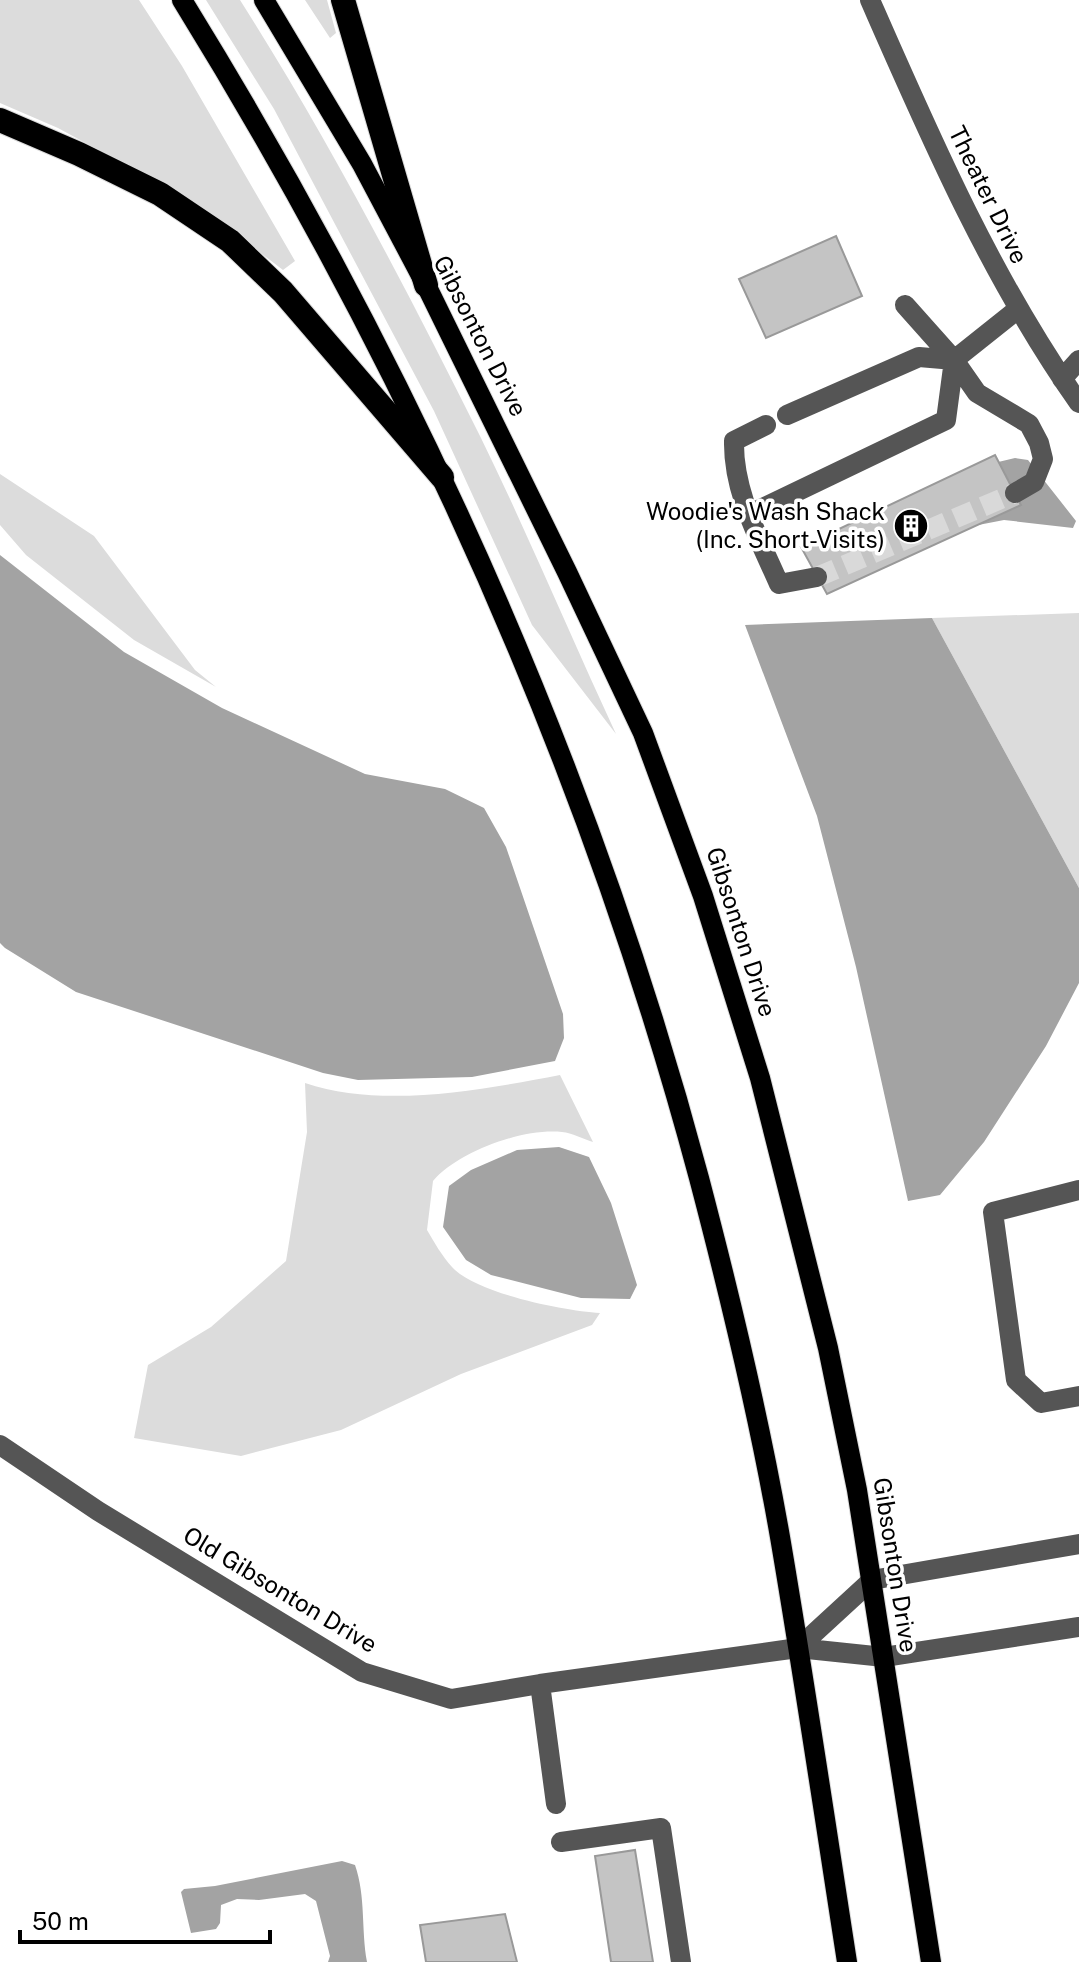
<svg xmlns="http://www.w3.org/2000/svg" width="1079" height="1962" viewBox="0 0 1079 1962" font-family="'Public Sans',sans-serif">
<style>
.green{fill:#dcdcdc}
.water{fill:#a3a3a3}
.building{fill:#c4c4c4;stroke:#999;stroke-width:2}
.lines{fill:none;stroke-linecap:round;stroke-linejoin:round}
.minor-tunnel{stroke:#d9d9d9;stroke-width:20;stroke-dasharray:20 10;stroke-linecap:butt}
.major-casing{stroke:#dbdbdb;stroke-width:22}
.highway-casing{stroke:#dbdbdb;stroke-width:26}
.minor{stroke:#555;stroke-width:20}
.major{stroke:#000;stroke-width:20}
.highway{stroke:#000;stroke-width:24}
.labels{text-anchor:middle;stroke-width:7;stroke-linejoin:round;paint-order:stroke}
.street-label{font-size:24px;fill:#000;stroke:#fff}
.poi-label{font-size:24px;fill:#000;stroke:#fff;text-anchor:end}
</style>
<rect width="100%" height="100%" fill="#fff"/>
<path class="green" d="M0,0H139L182,66L295,261L283,270L194,202L58,128L0,103Z
M206,0H240C328,138 407,290 480,436C528,534 570,635 616,734L532,625L434,411L274,109Z
M305,0H327L336,33L330,38Z
M0,474L94,536L195,670L216,687L134,640L26,555L0,525Z
M1079,613V888L932,618Z
M560,1075L593,1142C583,1139 572,1133 562,1132C523,1128 459,1151 433,1181L427,1230C434,1242 442,1256 452,1267C475,1293 564,1311 600,1313L592,1325L461,1374L341,1430L241,1456L134,1438L148,1365L211,1327L286,1261L307,1132L305,1083C382,1109 482,1090 560,1075Z"/>
<path class="water" d="M1015,458L1028,460L1076,521L1073,528L1004,520L968,527L994,463Z
M0,555L124,652L222,708L365,774L445,789L484,808L506,847L563,1014L564,1038L555,1061L472,1077L358,1080L323,1073L76,992L5,948L0,943Z
M932,618L1079,888V983L1046,1046L984,1142L940,1195L908,1201L856,967L817,816L745,625Z
M559,1147L589,1157L611,1203L637,1285L630,1299L581,1298L491,1275L466,1260L443,1227L449,1186L471,1170L517,1150Z
M342,1861L355,1865C366,1897 361,1929 367,1962H328L330,1956L316,1901L305,1894L259,1900L237,1899L221,1905L220,1923L216,1929L191,1933L181,1892L184,1889L215,1886Z"/>
<path class="building" d="M836,236L862,296L766,338L739,279Z
M995,455L1021,505L827,594L801,547Z
M635,1850L653,1962H611L595,1856Z
M505,1914L517,1962H426L420,1925Z"/>
<g class="lines">
<path class="minor-tunnel" d="M817,577L1015,493"/>
<g class="major-casing">
<path id="major" d="M182,0C408,366 588,762 699,1178C730,1296 759,1416 780,1537C804,1678 825,1820 847,1962
M264,0L362,164L426,285L567,572L643,733L703,896L760,1078L828,1348L857,1490L931,1962"/>
</g>
<g class="highway-casing">
<path id="highway" d="M343,0L426,285
M0,120L79,154L160,194L230,241L283,292L442,477"/>
</g>
<path class="minor" d="M870,0C931,139 991,278 1079,403
M905,305L954,360L977,393L1029,424L1039,443L1043,459L1034,482L1015,493
M1062,379L1079,360
M787,415L919,357L954,360
M766,425L734,441C733,492 759,538 779,584L817,577
M748,515L946,420L954,360L1018,309
M1079,1190L993,1212L1016,1380L1041,1403L1079,1396
M0,1445L98,1511L362,1672L451,1699L540,1684L798,1648L884,1657L1079,1627
M798,1648L872,1580L1079,1544
M540,1684L556,1804
M561,1842L661,1828L681,1962"/>
<use href="#major" class="major"/>
<use href="#highway" class="highway"/>
</g>
<defs>
<g id="building-disc" transform="scale(1.8)"><circle r="9.5" fill="#000" stroke="#fff"/><path d="M-4-6H4V6H1V3H-1V6H-4ZM-2.5-4.3h1.7v1.8h-1.7ZM.8-4.3h1.7v1.8H.8ZM-2.5-1h1.7V.8h-1.7ZM.8-1h1.7V.8H.8Z" fill="#fff"/></g>
</defs>
<g fill-rule="evenodd">
<use href="#building-disc" x="911" y="526"/>
</g>
<g class="labels">
<g class="street-label">
<text transform="translate(988 195) rotate(64)" y="8">Theater Drive</text>
<text transform="translate(480 336) rotate(63)" y="8">Gibsonton Drive</text>
<text transform="translate(741 932) rotate(72)" y="8">Gibsonton Drive</text>
<text transform="translate(895 1565) rotate(81)" y="8">Gibsonton Drive</text>
<text transform="translate(280 1590) rotate(31)" y="8">Old Gibsonton Drive</text>
</g>
<g class="poi-label">
<text x="885" y="520">Woodie's Wash Shack<tspan x="885" dy="28">(Inc. Short-Visits)</tspan></text>
</g>
</g>
<path d="M20 1930v12h250v-12" fill="none" stroke="#000000" stroke-width="4"/>
<text x="32" y="1930" font-size="24" fill="#000000" stroke="#ffffff" stroke-width="6" paint-order="stroke">50 m</text>
</svg>
